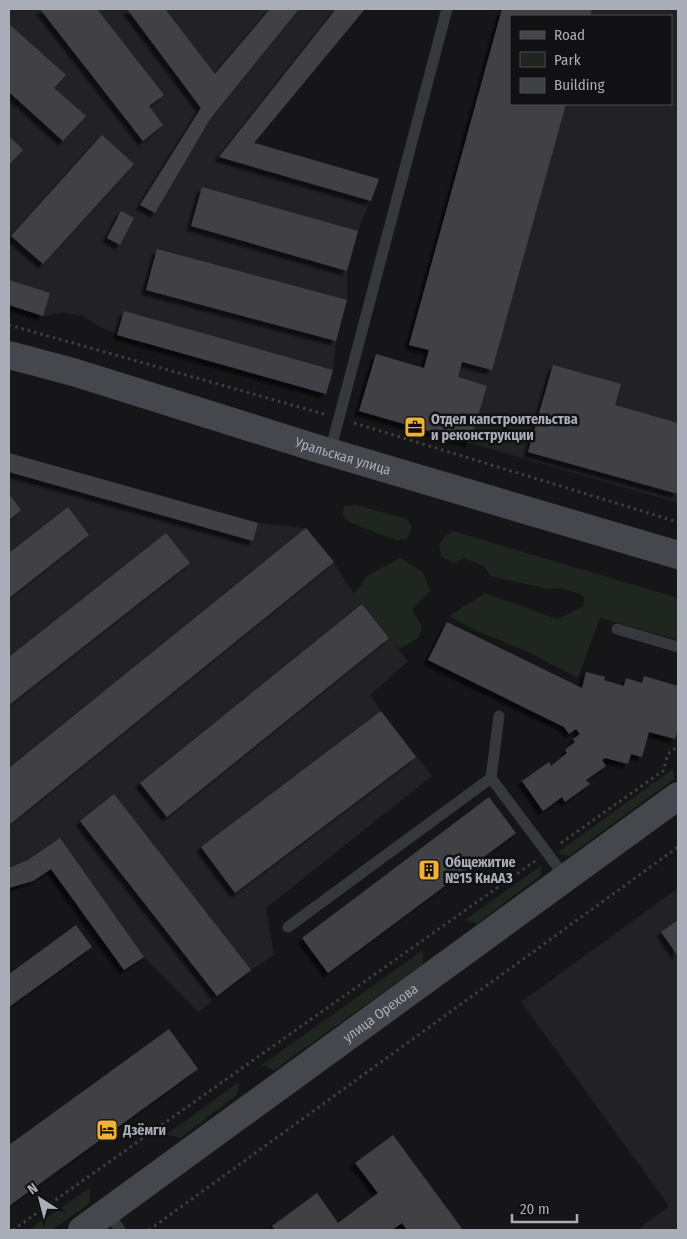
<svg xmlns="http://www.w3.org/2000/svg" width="687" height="1239" viewBox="0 0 687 1239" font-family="'Fira Sans Condensed',sans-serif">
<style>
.built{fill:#222225;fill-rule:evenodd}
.green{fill:#1e261f}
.building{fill:#404145;filter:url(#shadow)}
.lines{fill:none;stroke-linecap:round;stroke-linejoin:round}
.path{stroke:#3d3f44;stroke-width:3;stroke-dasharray:2.5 4;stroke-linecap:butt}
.lane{stroke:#37383d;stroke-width:11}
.secondary{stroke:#45474d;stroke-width:28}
.labels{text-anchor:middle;stroke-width:5;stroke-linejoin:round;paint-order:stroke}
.poi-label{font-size:14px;font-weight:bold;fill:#a8adb8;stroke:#111113;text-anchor:start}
.street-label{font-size:14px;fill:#a8adb8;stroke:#111113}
</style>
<defs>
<filter id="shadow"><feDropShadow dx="-4.5" dy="4.5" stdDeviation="1" flood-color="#0009"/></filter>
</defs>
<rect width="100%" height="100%" fill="#161618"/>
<path class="built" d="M9,9H365L254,142L379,179L358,231L347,271V300L336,341L333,370L326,394L117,335L93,323L83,316L63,313L43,316L9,305Z
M502,9H678V503L470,443L487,386L424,368L429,350L409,345ZM511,16H671V104H511Z
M9,453L258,523L306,528L334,562L345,581L362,604L408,661L370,695L381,711L432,776L266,908L274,955L251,970L198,1012L144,957L124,970L51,869L33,881L9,888Z
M678,888V1230H637L669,1206L521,1002Z"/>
<path class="green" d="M356,505L407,519L412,528L407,539L396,540L349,522L343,515L344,506Z
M453,531L678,598V640L600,618L578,678L528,652L475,630L449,616L485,593L557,619L584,606L583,595L562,588L547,589L491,576L484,566L464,558L454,563L442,557L439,546L443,538Z
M400,558L423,572L430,591L412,609L422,627L418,638L399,649L354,594L367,576Z
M673,769L674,779L569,856L557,853Z
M542,865L541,875L477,924L465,920Z
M423,950V964L274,1070L262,1065Z
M239,1082L237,1095L180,1138L167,1134Z
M90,1188V1203L52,1230H28Z"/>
<path class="building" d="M40,9H97L164,95L149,106L163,125L143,141Z
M127,9H165L215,74L270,9H299L210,119L155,213L140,205L201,108Z
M336,9H365L254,143L379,179L371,201L219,157Z
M502,9H592L590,16H511V104H566L492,370L462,362L458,377L487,386L470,443L359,411L376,354L424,368L429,350L409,345Z
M9,24L66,75L54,88L86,116L63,141L9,92Z
M102,135L134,164L43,264L11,236Z
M9,136L23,150L9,165Z
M202,187L358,231L347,271L191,226Z
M121,211L134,218L120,245L107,238Z
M157,249L347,300L336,341L146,290Z
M9,280L50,293L43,316L9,305Z
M124,311L333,370L326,394L117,335Z
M553,365L621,384L615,405L678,423V494L528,452Z
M9,453L258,523L253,541L9,472Z
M9,494L21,510L9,520Z
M68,507L89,535L9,598V553Z
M306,528L334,562L9,825V768Z
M166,533L190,563L9,705V657Z
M362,604L389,638L167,817L140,783Z
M447,622L582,688L586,672L605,677L604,680L624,686L626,678L642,683L644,676L678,686V729L675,739L649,732L642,757L631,754L628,764L605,758L602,760L606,766L586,780L590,784L565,802L562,797L543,811L522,781L549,762L551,766L567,753L565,750L575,742L573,739L580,734L576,729L569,734L564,727L428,660Z
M381,711L416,757L235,893L201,847Z
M114,794L251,970L217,996L80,821Z
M489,797L516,833L328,973L302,938Z
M60,838L144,957L124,970L51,869L33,881L9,888V868L28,860Z
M678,920V956L661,932Z
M76,925L92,947L9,1007V974Z
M169,1029L198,1069L9,1206V1145Z
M393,1135L463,1230H407L402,1223L392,1230H275L272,1226L317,1193L338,1223L378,1193L355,1163Z"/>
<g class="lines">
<path class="path" d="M9,325L324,414
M354,423L678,522
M561,843L663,771L668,754L678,746
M13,1230L535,861
M149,1230L678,847"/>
<path class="lane" d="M330,452L447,9
M617,629L678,647
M491,778L566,878
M288,927L491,778L499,716
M108,1212L120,1230"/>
<g class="secondary">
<path id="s1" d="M9,355L73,372L319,449L678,555"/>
<path id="s2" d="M82,1230L678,796"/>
</g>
</g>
<defs>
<g id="office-square" transform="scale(1.125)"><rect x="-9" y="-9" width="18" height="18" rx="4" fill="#f2b134" stroke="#111113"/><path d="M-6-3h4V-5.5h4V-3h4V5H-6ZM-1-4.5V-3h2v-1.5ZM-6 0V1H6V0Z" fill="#111"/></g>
<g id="building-square" transform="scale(1.125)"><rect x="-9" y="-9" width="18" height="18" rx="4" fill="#f2b134" stroke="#111113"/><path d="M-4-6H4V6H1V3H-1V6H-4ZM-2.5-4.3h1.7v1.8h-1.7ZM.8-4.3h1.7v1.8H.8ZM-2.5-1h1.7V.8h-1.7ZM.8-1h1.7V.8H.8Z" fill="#111"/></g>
<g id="hotel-square" transform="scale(1.125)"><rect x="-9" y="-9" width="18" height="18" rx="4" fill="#f2b134" stroke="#111113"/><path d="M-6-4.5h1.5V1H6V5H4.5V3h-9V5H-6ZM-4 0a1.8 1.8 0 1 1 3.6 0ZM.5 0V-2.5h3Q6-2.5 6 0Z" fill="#111"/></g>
</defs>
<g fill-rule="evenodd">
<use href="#office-square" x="415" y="427"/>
<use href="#building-square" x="429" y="870"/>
<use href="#hotel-square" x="107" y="1130"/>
</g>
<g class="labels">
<g class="poi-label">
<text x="431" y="424">Отдел капстроительства<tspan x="431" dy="16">и реконструкции</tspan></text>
<text x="445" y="867">Общежитие<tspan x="445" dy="16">№15 КнААЗ</tspan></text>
<text x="123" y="1135">Дзёмги</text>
</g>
<g class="street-label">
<text dy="5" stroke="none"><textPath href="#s1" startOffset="349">Уральская улица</textPath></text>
<text dy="5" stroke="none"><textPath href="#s2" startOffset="369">улица Орехова</textPath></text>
</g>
</g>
<rect width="687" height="1239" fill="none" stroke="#a8adb8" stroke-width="20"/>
<rect x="510" y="15" width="162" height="90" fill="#111113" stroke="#4d4f55"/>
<rect x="520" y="31" width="25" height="8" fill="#45474d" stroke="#4d4f55"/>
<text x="554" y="40" font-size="15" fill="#a8adb8">Road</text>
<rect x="520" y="52" width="25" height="15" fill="#1e261f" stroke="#4d4f55"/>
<text x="554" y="65" font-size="15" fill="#a8adb8">Park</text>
<rect x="520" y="78" width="25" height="15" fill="#404145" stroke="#4d4f55"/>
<text x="554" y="90" font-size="15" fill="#a8adb8">Building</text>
<g transform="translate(40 1199) rotate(324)" stroke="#111113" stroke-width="4" paint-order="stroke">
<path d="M0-4L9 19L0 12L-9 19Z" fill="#a8adb8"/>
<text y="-8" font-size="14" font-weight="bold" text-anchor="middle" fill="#a8adb8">N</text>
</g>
<path d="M512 1214v8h65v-8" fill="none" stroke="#a8adb8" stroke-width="2.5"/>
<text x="520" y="1214" font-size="15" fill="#a8adb8" stroke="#111113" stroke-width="4" paint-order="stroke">20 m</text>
</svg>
